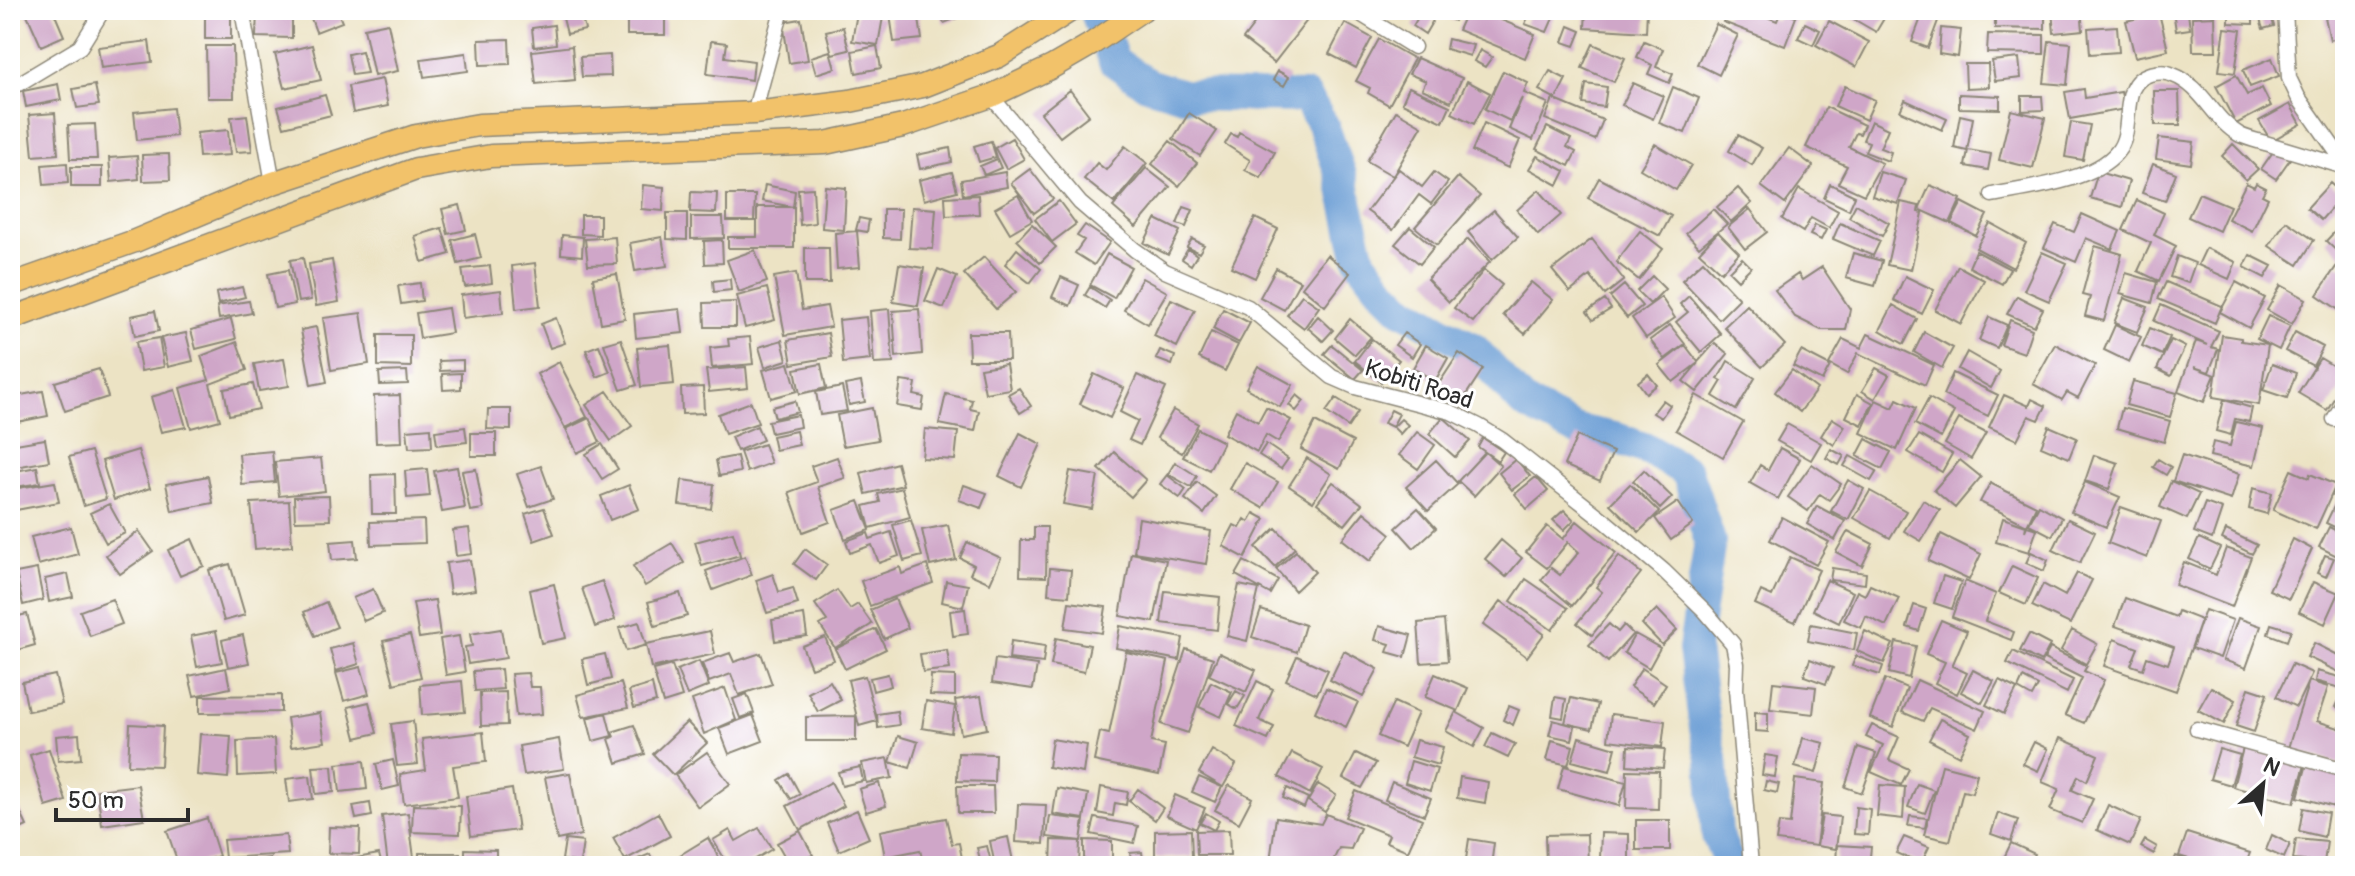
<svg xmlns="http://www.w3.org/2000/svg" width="2355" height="876" viewBox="0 0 2355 876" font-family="Pangolin,sans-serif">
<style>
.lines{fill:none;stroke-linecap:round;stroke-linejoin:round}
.river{stroke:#699cd4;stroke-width:32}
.building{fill:#cfa6c8}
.minor-casing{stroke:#8c8778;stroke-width:17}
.primary-casing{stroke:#8c8778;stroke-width:25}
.minor{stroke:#fff;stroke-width:14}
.primary{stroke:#f2c26a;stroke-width:22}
.labels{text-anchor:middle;stroke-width:6;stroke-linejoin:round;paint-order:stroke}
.street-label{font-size:24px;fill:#2b2b2b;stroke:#fff}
</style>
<rect width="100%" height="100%" fill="#fff"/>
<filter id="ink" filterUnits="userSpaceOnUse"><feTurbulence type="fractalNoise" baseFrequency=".0125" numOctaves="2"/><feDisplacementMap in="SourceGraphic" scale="16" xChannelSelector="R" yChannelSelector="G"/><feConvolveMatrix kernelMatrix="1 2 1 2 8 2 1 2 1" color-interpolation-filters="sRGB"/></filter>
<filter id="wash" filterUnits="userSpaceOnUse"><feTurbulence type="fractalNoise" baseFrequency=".006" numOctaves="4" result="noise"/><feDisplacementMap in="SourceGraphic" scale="32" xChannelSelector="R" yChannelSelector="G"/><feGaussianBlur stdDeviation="1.8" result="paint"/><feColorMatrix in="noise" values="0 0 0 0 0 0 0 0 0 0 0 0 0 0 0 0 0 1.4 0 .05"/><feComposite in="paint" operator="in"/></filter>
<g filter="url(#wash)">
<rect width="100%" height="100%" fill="#ece3c4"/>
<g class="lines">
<path class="river" d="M1095,10L1114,61L1147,84L1183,95L1306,97L1323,125L1341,175L1360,260L1382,289L1401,308L1474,349L1522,402L1577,430L1619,439L1649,450L1687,472L1710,541L1694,649L1705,728L1712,758L1717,835L1730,866"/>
</g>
<g id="blocks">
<path class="building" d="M25,10H53L64,36L41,46Z
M205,10L231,11V39H205Z
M257,10H292V38L256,37Z
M308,10H337L342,22L316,32Z
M561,10H580L585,30L567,34Z
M938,10H957L960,17L944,23Z
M1265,10H1315L1274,63L1243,39Z
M1422,10L1435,17L1425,34L1413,26Z
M1433,10H1460L1454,21Z
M1467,10H1496L1494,17L1535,34L1525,58L1458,30Z
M1531,10L1554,16L1547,32L1525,24Z
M1586,10H1647L1646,32L1585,28Z
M1728,10H1749L1777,21L1781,11L1796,17L1785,46L1723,22Z
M1838,10H1889L1876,32Z
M1924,10H1942L1928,48L1912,42Z
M2052,10H2081L2083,30L2054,33Z
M2173,10H2195L2188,13L2190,29L2176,31Z
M2229,10H2253V24L2229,23Z
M2257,10H2276L2270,13L2274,26L2263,29Z
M627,11H665V35H627Z
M918,12L922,39L894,42L890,15Z
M857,13L883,17L878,45L852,41Z
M2159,13L2168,50L2135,57L2126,21Z
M2344,13L2345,36L2330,40L2325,17Z
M1995,16H2045V29L1995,28Z
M2215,16L2216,51H2193L2192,17Z
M801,19L808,60L789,63L783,22Z
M1829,21L1869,42L1856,67L1816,45Z
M388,23L398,71L374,76L364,28Z
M1345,23L1372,38L1356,68L1329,54Z
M1805,23L1820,30L1813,45L1798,38Z
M1716,24L1738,35L1719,75L1697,64Z
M554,25L556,44L534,47L532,28Z
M1569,26L1581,31L1575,46L1563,42Z
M2117,26L2119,52L2090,54L2088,28Z
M843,27L849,50L832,54L826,31Z
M1941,28L1961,30L1958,57L1939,54Z
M2225,28L2241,30L2235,73L2219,71Z
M1988,34L2044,35V54L1987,53Z
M509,39L510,64L480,65L479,40Z
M1379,39L1414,59L1389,105L1368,93L1370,88L1356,81Z
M1448,39L1473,45L1470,56L1446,49Z
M149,41L152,62L101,68L98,47Z
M711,41L727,43L725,57L754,61L752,80L707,74Z
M1644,41L1663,49L1656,67L1673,74L1669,83L1648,74L1652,65L1637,57Z
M2049,41L2071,43L2067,85L2044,83Z
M1593,44L1625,58L1614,82L1582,68Z
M312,45L321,80L284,88L275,54Z
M206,46H233L234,98H207Z
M572,46L575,80L536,84L532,51Z
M877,46L881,68L856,73L852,51Z
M1480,50L1492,57L1485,67L1474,61Z
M362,51L367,73L352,75L348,54Z
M830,51L835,68L816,74L811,57Z
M466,53L468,71L424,77L421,59Z
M610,55L611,76L582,77L580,57Z
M1417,58L1462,78L1451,102L1422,89L1426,81L1409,74Z
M2019,58L2021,78L1995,81L1992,61Z
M2272,58L2279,76L2250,87L2243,70Z
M1965,64H1988L1989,87L1966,88Z
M1278,71L1289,77L1284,86L1273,80Z
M1503,71L1528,83L1524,93L1548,103L1533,140L1509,129L1522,98L1510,121L1485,109Z
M1550,71L1566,79L1556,99L1539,90Z
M2236,75L2247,95L2262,88L2271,106L2236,124L2216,86Z
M382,79L388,106L353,113L348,86Z
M1467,81L1490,93L1474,124L1452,113Z
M1633,83L1663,96L1653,119L1622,105Z
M58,84L61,100L26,107L23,91Z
M1586,84L1607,87L1604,107L1583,104Z
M95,85L99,105L77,108L73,89Z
M1845,86L1875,100L1866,120L1835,106Z
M1409,87L1450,106L1443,122L1402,103Z
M1673,87L1699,98L1685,133L1659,123Z
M2084,89L2085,98L2121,92L2125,109L2070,119L2065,92Z
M1070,90L1089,115L1060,137L1041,113Z
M2154,91H2179L2180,125H2155Z
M1959,94L2000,96V109L1959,108Z
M325,95L331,115L284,127L278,107Z
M2022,96H2042L2043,110L2022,111Z
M1553,99L1603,120L1595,140L1545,119Z
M1905,100L1947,119L1942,130L1900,111Z
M2290,104L2301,124L2271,141L2259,121Z
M1826,107L1864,125L1860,134L1856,133L1849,147L1882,163L1864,195L1838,183L1847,166L1806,147Z
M173,108L176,136L137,140L134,112Z
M2011,110L2045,118L2033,168L1999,160Z
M1396,111L1422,126L1393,176L1367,161Z
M55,113L58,154L33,156L29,115Z
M1189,113L1217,131L1200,156L1173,139Z
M247,115L252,151L236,152L231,117Z
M1960,115L1973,118L1967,151L1954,148Z
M1871,121L1888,129L1880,148L1891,152L1888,161L1865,152L1869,142L1863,140Z
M2071,122L2090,125L2083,160L2065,157Z
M1484,123L1520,140L1508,168L1472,151Z
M95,124L97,159H70L68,125Z
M1547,127L1571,139L1567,147L1576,152L1569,166L1536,149Z
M228,130L230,155L199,157L197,133Z
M1239,132L1275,152L1261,178L1245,170L1250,160L1225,144L1231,134L1237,137Z
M1738,135L1762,148L1752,165L1729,151Z
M1012,138L1024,159L1006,169L995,148Z
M2159,138L2194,142L2191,164L2156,159Z
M991,141L996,157L979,162L974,146Z
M1170,141L1197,163L1179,186L1152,164Z
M1655,144L1691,165L1676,190L1640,169Z
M2233,144L2258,169L2246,180L2222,156Z
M1125,146L1147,163L1114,203L1084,179L1097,163L1106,170Z
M950,148L952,162L920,169L917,155Z
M1789,148L1813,166L1785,204L1761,186Z
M2275,149L2290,159L2276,179L2261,169Z
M1968,150L1991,154L1988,170L1965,166Z
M169,154L170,180L143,181L142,155Z
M137,156L139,179L111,182L109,158Z
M1537,156L1565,171L1558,185L1529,169Z
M997,159L1001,168L984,175L980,166Z
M67,163L68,183L44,185L42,165Z
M2153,164L2176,173L2165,201L2142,193Z
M71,167H102V187H71Z
M1146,168L1170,187L1136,227L1113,207Z
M1030,169L1053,199L1034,213L1011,183Z
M1399,169L1422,187L1434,172L1448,182L1431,204L1419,195L1393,230L1367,211Z
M952,172L957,191L924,200L919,180Z
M1005,172L1007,187L963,195L961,180Z
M1880,172L1906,180L1898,204L1872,196Z
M2098,172L2129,181L2122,207L2090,198Z
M1458,177L1480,196L1437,245L1415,227Z
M1599,178L1671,216L1660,236L1588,198Z
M2246,183L2254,187L2256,183L2266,188L2262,195L2268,198L2252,231L2228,219Z
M2330,183L2343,195L2321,220L2307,208Z
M1830,184L1855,196L1849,210L1824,198Z
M643,185L664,187L663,211L641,209Z
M765,185L795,191L793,207L762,201Z
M1930,185L1961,199L1950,223L1919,209Z
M825,186L846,188L844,230L822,228Z
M813,188L815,223L800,225L798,189Z
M1738,188L1752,203L1731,222L1717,207Z
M1799,189L1838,211L1829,228L1811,218L1803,232L1782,219Z
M1539,190L1561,215L1538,235L1517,210Z
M691,192L717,193L716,213L690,212Z
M2199,193L2230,206L2219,231L2188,217Z
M727,195H755L754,221H727Z
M978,195L979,214L946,216L945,197Z
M1018,195L1032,220L1010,233L995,208Z
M2137,200L2164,213L2154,235L2176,246L2159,281L2138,271L2151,243L2123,230Z
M1059,201L1076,224L1052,242L1035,219Z
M1901,202L1919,206L1918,212L1923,213L1911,270L1887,265Z
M1962,202L1987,215L1976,236L1951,223Z
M1856,204L1889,223L1882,236L1849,217Z
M460,205L466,230L448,234L442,209Z
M757,207H794V248H728V237H757Z
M912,207L936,209L933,249L909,248Z
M1184,207L1193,210L1186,227L1177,224Z
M883,209H901L900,239L883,238Z
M1713,209L1727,224L1699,247L1686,233Z
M1750,209L1767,232L1745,249L1728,227Z
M1494,210L1518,237L1492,260L1468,232Z
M667,213H687V240L667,239Z
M2082,214L2120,231L2112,249L2086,238L2076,262L2044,248L2055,224L2074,232Z
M581,215H600V235L581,234Z
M691,217H723L724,238L691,239Z
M859,218L869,220L867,232L856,230Z
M1255,218L1278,229L1255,278L1231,267Z
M1156,219L1180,231L1168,255L1144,243Z
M2286,221L2314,240L2298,265L2269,246Z
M1840,223L1880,241L1873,256L1833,239Z
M1990,223L2026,243L2013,268L1976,248Z
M2343,223L2345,225V259L2326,241Z
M1032,224L1056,247L1040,263L1017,240Z
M1085,225L1110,242L1094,265L1075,253L1084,240L1077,236Z
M1815,225L1826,230L1821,240L1810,235Z
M1410,227L1434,247L1420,264L1395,244Z
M442,228L450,254L422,262L415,236Z
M857,231L860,267L837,269L835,233Z
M1640,231L1663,249L1639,280L1616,262Z
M1718,232L1739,253L1721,272L1699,252Z
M475,234L481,258L458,264L452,240Z
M562,235L583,237L582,256L561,254Z
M615,237L617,264L588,265L585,239Z
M662,237L667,266L635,271L630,243Z
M1192,239L1204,245L1199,253L1187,247Z
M1468,239L1490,262L1449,302L1427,279Z
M1592,239L1624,280L1605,295L1590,276L1570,292L1552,270Z
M722,240L723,263L705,264L704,241Z
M2095,246L2122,254L2104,321L2085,316L2090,297L2082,295Z
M805,248H829L830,283H805Z
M2206,248L2236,262L2229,279L2198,265Z
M1017,249L1041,269L1030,283L1005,264Z
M1188,249L1197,255L1191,265L1182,259Z
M755,250L767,282L739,292L727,260Z
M1976,251L2010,269L2002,284L1969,267Z
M2042,252L2067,263L2049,301L2024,290Z
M1853,253L1882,261L1875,286L1846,278Z
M1107,254L1131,267L1114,298L1090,285Z
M1327,255L1350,273L1325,306L1302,287Z
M2250,255L2272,266L2265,278L2244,267Z
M2177,256L2195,263L2188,283L2170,277Z
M984,257L1016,292L996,309L964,274Z
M303,258L311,300L298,302L290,260Z
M1742,258L1751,267L1738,280L1729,271Z
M332,260L339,302L316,306L309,264Z
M1703,261L1739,299L1719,319L1682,280Z
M535,263L540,306L516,309L512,266Z
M899,264L924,268L918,306L893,302Z
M2338,264L2345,269V301L2339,310L2317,295Z
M490,266L492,283L465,287L462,269Z
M1958,266L1984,280L1961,324L1935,310Z
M1822,267L1850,309L1846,330H1821L1795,317L1775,290L1798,274L1802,280Z
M1276,268L1300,281L1284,310L1260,297Z
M938,269L957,277L944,308L925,301Z
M288,270L295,304L275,308L268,274Z
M1484,270L1502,285L1473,322L1454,308Z
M796,273L802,310L827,306L831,327L785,335L774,277Z
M2126,273L2157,282L2152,303L2120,294Z
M617,274L625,319L601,323L593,278Z
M1652,276L1665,289L1650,304L1637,291Z
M1905,276L1934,290L1922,314L1894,300Z
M1061,277L1079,285L1070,306L1052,297Z
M1142,278L1167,292L1148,324L1124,310Z
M730,279L731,290L714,292L713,281Z
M1531,282L1553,300L1525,334L1503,315Z
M2166,282L2222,306L2215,323L2158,299Z
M2236,282L2265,298L2249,328L2220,312Z
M420,283L422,301L401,304L398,286Z
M1624,285L1642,306L1627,318L1610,297Z
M2281,285L2306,299L2292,324L2267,310Z
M242,287L245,297L218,304L216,293Z
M1090,287L1110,300L1105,308L1085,295Z
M767,288L775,320L745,328L737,296Z
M501,290L503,313L463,318L461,295Z
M1302,295L1319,307L1304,328L1287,315Z
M1689,296L1721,334L1701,352L1676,322L1688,312L1680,304Z
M2017,296L2043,309L2034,326L2007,314Z
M1661,297L1675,318L1646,338L1632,318Z
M2124,298L2148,307L2137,332L2114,323Z
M1171,299L1195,310L1177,347L1154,336Z
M1605,300L1611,309L1593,320L1587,312Z
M249,301L252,313L219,319L217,306Z
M736,302V327H705L704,303Z
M1747,305L1785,345L1762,367L1724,327Z
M1893,305L1917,319L1904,344L1880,330Z
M2161,305L2219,331L2211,347L2218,349L2209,372L2194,367L2215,375L2204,402L2178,392L2196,341L2207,345L2154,321Z
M448,308L452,333L420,338L416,313Z
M680,309L683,333L636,338L634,314Z
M889,309L893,363L874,364L870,311Z
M919,309L922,354L896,357L893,311Z
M1223,309L1250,323L1239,343L1213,329Z
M155,311L159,331L135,336L131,316Z
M361,313L369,364L331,370L323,318Z
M1318,316L1333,330L1323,341L1308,328Z
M2268,316L2290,326L2279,350L2257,339Z
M866,317L870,360L843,363L839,320Z
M1989,317L2007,325L1997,348L1979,340Z
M556,318L565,343L550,348L541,324Z
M231,319L236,339L196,349L191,330Z
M1350,319L1371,337L1355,355L1335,338Z
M2010,320L2032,329L2024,353L2001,345Z
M1670,325L1685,344L1665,359L1650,340Z
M2115,325L2141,337L2129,362L2104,350Z
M316,327L327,382L311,385L301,330Z
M2150,328L2170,337L2162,355L2142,346Z
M1211,332L1238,345L1225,371L1199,358Z
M1924,332L1953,348L1942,368L1914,352Z
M2295,332L2323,347L2313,366L2285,351Z
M186,333L193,361L168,367L161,338Z
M828,333L832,357L792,364L788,340Z
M968,333H1008L1009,360H969Z
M1404,333L1420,344L1412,357L1395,345Z
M1868,334L1934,365L1925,385L1858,353L1847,374L1829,364L1843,339L1861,348Z
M378,335H411V367L378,366Z
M2222,335L2241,338V341L2268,345L2259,405L2213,397Z
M750,337L753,364L712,368L710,348L729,346L728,339Z
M159,338L164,367L141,371L136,342Z
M621,339L637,385L621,390L604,344Z
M1372,339L1399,360L1381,382L1355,361Z
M782,340L787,360L765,367L759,347Z
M2171,340L2185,347L2171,376L2157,369Z
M237,342L247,370L210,384L220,420L191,428L180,388L209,380L201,356Z
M1715,343L1728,354L1697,392L1683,381L1698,363L1673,382L1659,365L1685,345L1698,362Z
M2055,344L2095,365L2078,398L2067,392L2062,400L2033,384Z
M599,345L610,372L597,377L586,350Z
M670,345L674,384L641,387L637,348Z
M1332,345L1363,370L1355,379L1324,354Z
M1426,345L1448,358L1435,381L1413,368Z
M1160,350L1175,356L1172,365L1156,359Z
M1801,351L1830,366L1822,381L1793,366Z
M1967,352L2000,371L1991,388L1958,369Z
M1459,353L1483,369L1462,401L1438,385Z
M2342,356L2345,358V380L2327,410L2298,393L2320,358L2335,367Z
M284,359L289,386L259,391L254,364Z
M463,360V370L440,371L439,361Z
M1728,361L1755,378L1736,410L1713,396L1722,381L1718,379Z
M559,362L587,417L565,428L537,374Z
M789,363L797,391L771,398L763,370Z
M821,364L826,388L800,394L795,369Z
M1006,364L1010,389L985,393L980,368Z
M2272,364L2296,373L2287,398L2263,390Z
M1258,366L1293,385L1280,407L1246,388Z
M746,367L748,388L709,392L706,370Z
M1876,368L1889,375L1875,399L1862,391Z
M99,369L108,397L65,411L55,382Z
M1792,370L1817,389L1800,412L1775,392Z
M407,371L408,384L380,385L379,372Z
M461,373V389L443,390L442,374Z
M1953,373L1998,395L1988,416L1943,395Z
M1094,374L1124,388L1110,418L1080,404Z
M1648,374L1657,385L1646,393L1638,382Z
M1137,375L1166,388L1140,445L1129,440L1138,421L1120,412Z
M901,381L916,383L914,395L924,397L922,410L897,406Z
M2133,381L2177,393L2170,417L2126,405Z
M861,382L865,402L849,405L845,385Z
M253,384L259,409L229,415L224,389Z
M703,387L704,413L682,414L681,388Z
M842,387L847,411L820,415L816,392Z
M1019,388L1031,406L1020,413L1008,394Z
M175,390L186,427L161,432L151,397Z
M43,391L48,416L12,423L10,397Z
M607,391L632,426L611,441L586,405Z
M946,394L972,400L970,409L979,411L975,431L939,424Z
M1857,394L1873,403L1862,425L1846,417Z
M400,395L402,442L376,443L374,396Z
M1297,395L1304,401L1296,411L1289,405Z
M1696,395L1743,422L1723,457L1676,430Z
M2004,395L2029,406L2032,399L2046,406L2039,420L2029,416L2017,440L1989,427Z
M1336,398L1358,412L1348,427L1326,412Z
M1929,398L1954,412L1941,438L1915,424Z
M1897,399L1916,408L1897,450L1861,433L1876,400L1893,408Z
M1663,400L1670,405L1661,418L1653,413Z
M2224,400L2252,408L2249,422L2235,419L2231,435L2216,431Z
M795,401L798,412L775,418L772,407Z
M751,402L758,423L725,434L718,414Z
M1266,407L1291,420L1278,442L1266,435L1257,452L1224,434L1236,410L1258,422Z
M872,408L878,440L843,446L837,415Z
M2122,408L2170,421L2164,442L2117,428Z
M488,409H511V430L487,429Z
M1173,410L1198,424L1182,453L1157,438Z
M1391,410L1399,414L1392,427L1384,423Z
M798,415L800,427L771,433L768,421Z
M1443,417L1470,441L1455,457L1429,434Z
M589,418L600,442L577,453L566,429Z
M1832,418L1845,426L1834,445L1821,436Z
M1401,419L1408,425L1400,434L1393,427Z
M1959,419L1986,433L1971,459L1945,444Z
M1315,422L1353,442L1339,469L1301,449Z
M2236,422L2263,428L2254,466L2210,456L2213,442L2230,446Z
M1787,424L1821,443L1811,460L1777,441Z
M757,426L763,440L737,451L731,437Z
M2049,426L2077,438L2069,458L2041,446Z
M465,427L467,442L437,445L435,431Z
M431,428L432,447L409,448L407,430Z
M925,429L958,432L955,460L922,458Z
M1198,429L1223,442L1209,470L1183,457Z
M796,431L799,445L775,450L772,436Z
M1417,432L1435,445L1418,469L1399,455Z
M471,433H496V456H471Z
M1020,433L1041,444L1021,487L999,476Z
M1919,435L1952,454L1942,472L1908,452Z
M1577,436L1613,452L1600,481L1564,465Z
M1483,438L1504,452L1498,461L1478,447Z
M45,439L49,461L10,468V445Z
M1866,439L1891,452L1882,469L1857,456Z
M602,444L618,469L602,479L586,454Z
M764,444L771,463L747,472L740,452Z
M1266,444L1288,459L1281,469L1259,455Z
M1780,448L1800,459L1778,499L1750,483L1760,465L1768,470Z
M1831,449L1844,456L1839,465L1826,458Z
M138,450L150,488L114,500L102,461Z
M91,451L106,499L84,506L69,457Z
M272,451L275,482L242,485L239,454Z
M1114,452L1146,480L1131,497L1099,469Z
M1485,452L1501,466L1474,496L1458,481Z
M2094,455L2118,463L2109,489L2085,481Z
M2182,455L2239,474L2231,500L2173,481Z
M737,456L740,472L719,476L716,460Z
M1850,456L1877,471L1871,481L1844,466Z
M837,457L845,478L818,487L830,522L803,532L789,492L817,482L811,466Z
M321,458L325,491L279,496L275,462Z
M1307,458L1331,474L1313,502L1289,486Z
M1516,459L1530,476L1512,490L1499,473Z
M2158,459L2171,467L2166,475L2153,467Z
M1436,460L1458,484L1428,511L1406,487Z
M1960,460L1981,477L1955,508L1934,490Z
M1175,462L1197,476L1191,487L1168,474Z
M897,463L903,485L866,494L861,473Z
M1245,463L1278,482L1263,508L1230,489Z
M1812,464L1841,484L1829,500L1820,494L1808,511L1788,497Z
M541,466L553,499L529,507L517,474Z
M37,467L40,483L10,488V472Z
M457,467L465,508L442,512L434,471Z
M427,469L430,496L407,498L405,471Z
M476,469L483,509L470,511L462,471Z
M1644,470L1672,497L1660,509L1633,481Z
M2291,470L2309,478L2310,474L2336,485L2316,529L2273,510Z
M1070,471L1098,476L1092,509L1063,504Z
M395,474L396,514H372L371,475Z
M1167,475L1186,489L1180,498L1160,484Z
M208,476L213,503L172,511L166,484Z
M1536,477L1548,491L1527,509L1515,494Z
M682,480L714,484L711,509L679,505Z
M1848,480L1864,489L1848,520L1831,511Z
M2171,481L2199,494L2187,519L2160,507Z
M55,482L59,502L16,510L12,489Z
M1197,482L1216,496L1204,514L1185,499Z
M1333,482L1362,504L1345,525L1317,503Z
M2085,482L2120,497L2106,527L2071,512Z
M1990,483L2036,506L2027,525L1980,502Z
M1630,484L1659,512L1639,532L1610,504Z
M629,485L639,509L610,520L601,496Z
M964,485L987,493L981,508L959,500Z
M902,488L910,517L870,528L864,506L880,502L878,494Z
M2253,488L2272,493L2267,514L2249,509Z
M1870,491L1906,511L1890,538L1854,518Z
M329,496L330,520L295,521L294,497Z
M2338,498L2345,501V532L2326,523Z
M1923,500L1940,510L1921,541L1904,531Z
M289,501L292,546L255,549L251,503Z
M859,501L870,530L845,539L834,510Z
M1678,502L1693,524L1671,540L1655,518Z
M2205,503L2222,509L2212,539L2194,532Z
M109,504L125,533L106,543L90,513Z
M2039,505L2062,518L2052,536L2029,524Z
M1817,506L1845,521L1835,540L1807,524Z
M2121,507L2161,521L2147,558L2108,543Z
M544,508L554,534L534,541L525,514Z
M1418,508L1436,528L1414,548L1396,528Z
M1564,510L1574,520L1564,530L1553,520Z
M1364,512L1391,534L1370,561L1342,539Z
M1254,513L1265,519L1245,558L1223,546L1234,525L1240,528L1245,519L1249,522Z
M1782,517L1829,542L1816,565L1770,540Z
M1139,518L1211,531L1206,564L1134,552Z
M2003,518L2026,526L2025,531L2027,526L2037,529L2029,552L1996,542Z
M2068,519L2095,532L2080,563L2053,550Z
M424,520L425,543L371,545L370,522Z
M911,520L922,556L904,561L893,525Z
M1577,521L1616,553L1572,606L1541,580L1551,568L1560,575L1579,552L1568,542L1547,568L1526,552L1547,526L1563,539Z
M948,525L956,560L930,566L922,530Z
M71,527L78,554L38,565L31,537Z
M1034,527H1047L1046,577L1020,576L1021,540H1034Z
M2329,527L2345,535V560L2319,547Z
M469,528L472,554L456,556L453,530Z
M1276,528L1295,548L1275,567L1256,547Z
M2226,530L2257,545L2252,554L2222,539Z
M139,531L153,551L120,574L106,555Z
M1848,531L1873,544L1862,566L1836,552Z
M733,532L740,555L702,566L695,542Z
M891,532L899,556L879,563L872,545L850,553L846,541L868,533L870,539Z
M1941,534L1981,554L1969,580L1928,561Z
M2199,538L2220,548L2210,569L2189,559Z
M192,539L204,566L180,576L168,550Z
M2293,539L2312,549L2289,599L2269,590Z
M355,540L357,558L332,560L330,542Z
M1501,540L1522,558L1506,577L1485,559Z
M967,542L1001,558L990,583L970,574L974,565L960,558Z
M672,543L684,563L645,586L633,566Z
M2226,548L2251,557L2232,607L2175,585L2184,562L2216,575Z
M805,549L827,565L816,580L794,564Z
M1296,551L1315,572L1295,591L1276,569Z
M2031,552L2048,560L2044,571L2026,563Z
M1131,553L1166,560L1154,622L1120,616Z
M2325,555L2334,558L2326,577L2317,573Z
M745,556L752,575L713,590L706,571Z
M1619,556L1641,573L1592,635L1577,623L1602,592L1596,587Z
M1790,557L1819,570L1795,622L1755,604L1761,591L1772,596Z
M470,560L475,590L450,594L446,563Z
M1244,561L1278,580L1270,594L1236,575Z
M230,564L245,615L224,621L209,570Z
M927,565L933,583L870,606L861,581L900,567L902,574Z
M2012,566L2038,578L2026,605L1999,593Z
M1050,568L1071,570L1069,596L1048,594Z
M1832,568L1866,573L1865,584L1830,580Z
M37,569L43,600L23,605L16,573Z
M2077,573L2092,580L2070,624L2032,606L2043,584L2065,596Z
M68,574L73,597L49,602L45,579Z
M773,574L779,592L793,588L798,604L767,613L756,580Z
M1943,576L1961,582L1952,609L1934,603Z
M1526,579L1568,608L1552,630L1511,601Z
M1827,580L1853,592L1839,623L1813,610Z
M602,581L615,620L595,627L582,588Z
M946,581L968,585L963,607L942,602Z
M1965,581L1996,594L1985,621L2014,632L2011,640L1952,617Z
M2313,582L2339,593L2325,624L2299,612Z
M554,584L566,638L541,643L530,590Z
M1239,585L1259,589L1247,641L1227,636Z
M1870,585L1899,598L1886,626L1866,616L1861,628L1844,620L1857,591L1865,595Z
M373,589L383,613L364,621L353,598Z
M837,590L850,609L858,604L872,624L835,648L820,625L827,621L815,604Z
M1165,591L1220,597L1217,630L1161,623Z
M680,593L687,616L655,626L648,602Z
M2125,598L2176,617L2178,611L2201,620L2176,691L2104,666L2114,639L2138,648L2131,665L2143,669L2147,657L2168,664L2174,647L2115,626Z
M112,599L122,624L90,636L80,611Z
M895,599L908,628L884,639L870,610Z
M435,600L440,635L419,638L413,603Z
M1501,601L1544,634L1527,657L1483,625Z
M326,602L337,627L315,636L304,612Z
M1069,602L1106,607L1102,633L1065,628Z
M1914,605L1926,609L1919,631L1907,627Z
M965,609L968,634L953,636L950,611Z
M1657,609L1677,630L1662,645L1642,624Z
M1261,610L1305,625L1297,652L1252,637Z
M2205,610L2233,620L2220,658L2192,648Z
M27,614L35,645L14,651L10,635V618Z
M804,615L807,636L775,641L772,620Z
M2238,618L2261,626L2246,668L2223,660Z
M1444,620L1448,661L1421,663L1418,623Z
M1941,620L1967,631L1952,666L1967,673L1957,694L1935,683L1945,662L1926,654Z
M639,622L646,645L626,651L619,628Z
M1609,624L1618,632L1624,625L1633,634L1608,662L1589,645Z
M1811,624L1857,633L1854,650L1808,641Z
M2271,624L2291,630L2287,641L2268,634Z
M1120,626L1183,638L1179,660L1116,648Z
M1379,626L1411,635L1405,657L1387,652L1390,644L1375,640Z
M501,629L506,658L468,664L465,647L472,646L470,634Z
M876,629L886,649L845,669L835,649Z
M2072,630L2097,644L2086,664L2061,650Z
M216,631L222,662L197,667L191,636Z
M710,631L715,654L651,668L646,644Z
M1865,631L1893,644L1884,663L1857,651Z
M1635,634L1660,648L1649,668L1624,653Z
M2029,634L2050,645L2041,662L2020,651Z
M243,635L249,663L228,667L222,640Z
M410,635L421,677L394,684L383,641Z
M459,636L465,672L446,675L440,639Z
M825,637L834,660L811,668L802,646Z
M1056,638L1090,645L1084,672L1051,665Z
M1011,641L1045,646L1043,663L1009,659Z
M1896,642L1916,646L1909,678L1889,673Z
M353,643L359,664L336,671L330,649Z
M2314,643L2338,655L2341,647L2345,649V675L2307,657Z
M2050,648L2087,666L2084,671L2104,680L2084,723L2065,715L2082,678L2044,659Z
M1186,649L1213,658L1188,733L1161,724Z
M947,650L950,669L923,672L920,654Z
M1344,651L1378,669L1363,697L1330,680Z
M2013,651L2073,680L2067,693L2007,663Z
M1126,652L1168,661L1151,742L1165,745L1159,775L1094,761L1100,732L1109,734Z
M730,653L734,662L761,653L772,684L739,695L731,674L709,682L702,663Z
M1219,653L1256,670L1246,692L1209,675Z
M605,654L611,679L588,685L582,659Z
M1297,656L1328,670L1317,694L1286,680Z
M1856,656L1883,666L1880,675L1852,666Z
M995,659L1037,665L1033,689L992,683Z
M1810,659L1833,668L1826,684L1804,676Z
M699,661L709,686L687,695L677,670Z
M2292,664L2312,673L2296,707L2276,697Z
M672,665L682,697L663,703L653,670Z
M361,667L369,694L344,701L336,673Z
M226,668L230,688L194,696L189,676Z
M1642,668L1666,684L1654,703L1630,687Z
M501,669L503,689L475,691L473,671Z
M1973,670L1994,681L1982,703L1961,692Z
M2317,671L2343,678L2340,688L2315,681Z
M528,673L530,687H540L542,714L516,716L511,674Z
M888,674L891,686L873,691L870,678Z
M1435,674L1468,688L1458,711L1425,697Z
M55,675L62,704L28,711L22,682Z
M931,675L955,676V696L930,695Z
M865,676L877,721L859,726L848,680Z
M2023,678L2038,686L2032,697L2018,689Z
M1885,679L1907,688L1893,727L1870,718Z
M1917,680L1985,711L1977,729L1930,708L1923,721L1902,712Z
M1999,680L2017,689L2004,714L1986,705Z
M462,681L465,712L422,715L420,685Z
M830,681L841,700L818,712L808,693Z
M1257,681L1273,689L1259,720L1274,727L1268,740L1236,726Z
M2309,681L2328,687L2317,721L2345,730V766L2288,748Z
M1211,682L1232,692L1221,717L1199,707Z
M1773,682L1816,687L1813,714L1770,709Z
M621,683L628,708L583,717L577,695Z
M652,684L656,702L634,708L629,691Z
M2211,687L2236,700L2224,724L2198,710Z
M2345,687V710L2336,707Z
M725,688L736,720L704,734L692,700Z
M1326,688L1358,702L1346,727L1315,712Z
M2249,688L2267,694L2254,732L2236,726Z
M1236,691L1245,696L1237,709L1228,704Z
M506,692L507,725L481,726L480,693Z
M747,694L754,713L740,718L733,699Z
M281,695V712L200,713V696Z
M981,696L987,729L961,734L955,700Z
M1555,697L1566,699L1563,718L1552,716Z
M1571,698L1598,704L1592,729L1565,723Z
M926,701L955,706L951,733L922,728Z
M369,702L377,733L356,738L348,707Z
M1394,702L1418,713L1403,747L1378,736Z
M1509,706L1519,710L1513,725L1503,720Z
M897,711L899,725L878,728L877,714Z
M1456,712L1484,728L1474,747L1446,731Z
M1755,712L1768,713V732L1755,731Z
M320,713L325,742L291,747L287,718Z
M606,713L612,736L593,741L587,718Z
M1611,714L1665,721L1662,747L1608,740Z
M753,715L763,741L729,754L719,728Z
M856,716V741H806V717Z
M1940,719L1970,734L1959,756L1929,740Z
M1553,720L1575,726L1572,740L1549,735Z
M413,721L418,764L397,766L391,724Z
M687,722L707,743L673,775L653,754Z
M130,724L163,726L161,766L128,765Z
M634,725L645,754L617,763L609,739L614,737L612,732Z
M1872,725L1899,737L1889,760L1909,769L1901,785L1871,772L1883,745L1866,737Z
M483,732L486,762L453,766L458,797L404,804L400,774L426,770L422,739Z
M1492,733L1515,744L1508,758L1485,747Z
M79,734L81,759L58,761L56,736Z
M200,734L231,736L228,778L197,775Z
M898,736L918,742L910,768L890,762Z
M1579,737L1616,748L1610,771L1572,761Z
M1803,738L1824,743L1816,773L1795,767Z
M2060,738L2098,755L2087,781L2078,776L2072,790L2093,799L2082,823L2050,810L2059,789L2042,782Z
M274,739L276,774L238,776L237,741Z
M559,739L564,769L524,775L519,746Z
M1052,739L1087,745L1083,773L1048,767Z
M1416,740L1443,747L1438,765L1411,757Z
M1552,740L1573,746L1568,765L1547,760Z
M2034,742L2048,749L2038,771L2023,764Z
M1628,746L1665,749L1663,768L1627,765Z
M1858,747L1876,753L1862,793L1845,787Z
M2243,748L2305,765L2294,803L2233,787Z
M49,749L66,801L46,807L30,755Z
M2219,749L2240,755L2231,785L2210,779Z
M1212,750L1236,764L1223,787L1199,773Z
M707,752L730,784L698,807L675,775Z
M958,753L995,754L994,782L957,781Z
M1292,753L1323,769L1310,794L1279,777Z
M1356,753L1376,763L1362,788L1343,778Z
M1765,755L1778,757L1775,777L1762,775Z
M888,758L892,778L866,783L862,763Z
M393,760L399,786L382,790L376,764Z
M364,761L367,789L340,792L337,764Z
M1411,761L1437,769L1430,791L1405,783Z
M2307,764L2345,774V810L2298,797Z
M1942,765L1977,774L1972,793L1963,791L1950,841L1924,835Z
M332,766L334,792L316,794L313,767Z
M1564,766L1626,782L1619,806L1558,789Z
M860,767L863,781L842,786L838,772Z
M1627,770L1659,771L1658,809L1626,808Z
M570,773L581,835L557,840L545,777Z
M789,774L800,794L791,799L779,780Z
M310,776L313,799L289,802L286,779Z
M1199,777L1222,787L1215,802L1192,792Z
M1460,777L1488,782L1485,803L1457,798Z
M1795,779L1824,783L1816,846L1776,841L1779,823L1790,824Z
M1766,781L1779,784L1777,793L1764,790Z
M831,782L844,806L800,830L787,806Z
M1392,782L1431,798L1424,815L1385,800Z
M879,783L886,806L866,812L859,789Z
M1318,784L1336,795L1325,812L1308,801Z
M1917,784L1934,790L1925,813L1908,807Z
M138,785L144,819L102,825L97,790Z
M1229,785L1252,798L1239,823L1215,810Z
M1880,785L1905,787L1903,819L1877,816Z
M957,786H993L994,813H958Z
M1101,787L1128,792L1126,805L1115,803L1113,816L1097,813Z
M1057,788L1088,794L1084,819L1053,814Z
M1287,788L1308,798L1304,808L1283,798Z
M512,789L518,830L471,836L466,796Z
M1138,789L1163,808L1155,820L1129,801Z
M1356,791L1422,819L1408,851L1386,842L1389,835L1345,817Z
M1175,795L1205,808L1196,829L1167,816Z
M370,803L372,816L356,819L353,806Z
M1018,804L1046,805L1044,844L1016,842Z
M17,805L27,826L10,834V809Z
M413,805L461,806L460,834L412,832Z
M2108,805L2141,820L2130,845L2097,830Z
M1856,807L1870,809L1868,835L1854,834Z
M2303,808L2328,813L2324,837L2299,831Z
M857,810L869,838L839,851L827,823Z
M408,813L415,865L388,866L382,816Z
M658,813L670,836L625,860L613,838Z
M1206,813L1219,821L1214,830L1200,823Z
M1998,813L2018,820L2011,841L1991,834Z
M1326,814L1360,828L1351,849L1339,848L1332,863L1270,861L1276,817L1321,824Z
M1822,815L1840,817L1836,849L1817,846Z
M1050,816L1084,820L1081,841L1047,837Z
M1910,816L1927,818L1925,828L1908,826Z
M207,818L219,856L188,866H179L167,831Z
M946,818L952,844L959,843L962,858L952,860L953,866H924L920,850L885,857L880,831Z
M1095,818L1138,826L1134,843L1091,834Z
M1636,820H1670V850H1636Z
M329,827L360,828L359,854L328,853Z
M759,828L772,849L744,866H729L713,840L730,830L736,841Z
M1191,830L1192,857L1155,858V831Z
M1229,830L1230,855H1197L1196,831Z
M800,831L813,855L790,866L777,843Z
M1601,833L1629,834V860L1600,859Z
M2187,833L2250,853L2245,866H2211L2179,856Z
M1587,834L1588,866H1546L1545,835Z
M286,835L288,854L225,858L223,840Z
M2272,835L2290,844L2284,858L2266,850Z
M1008,837L1014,866H995L990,841Z
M1904,837L1929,847L1921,864L1896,853Z
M708,838L724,866H686L680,855Z
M1469,839L1494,843L1491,866H1465Z
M2296,839L2327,842L2324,863L2293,860Z
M565,840L583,842L580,863L562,860Z
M1052,840L1080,841L1079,866H1051Z
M1084,840L1112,841V866H1084Z
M2145,840L2157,847L2154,854L2141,847Z
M2011,843L2035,854L2030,866H2000Z
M1837,845L1871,847L1869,866L1836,864Z
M987,846L992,866H982L977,848Z
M465,849L496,850V866H465Z
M1142,852L1144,866H1132L1130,853Z
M419,853H460V866H419Z
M379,854L382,866H358L356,858Z
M650,854L655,866H629L628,863Z
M907,856L912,866H886Z
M2176,856L2192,863L2191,866H2172Z
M349,857V866H324V858Z
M270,858L271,866H245V861Z"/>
</g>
</g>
<g filter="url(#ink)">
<use href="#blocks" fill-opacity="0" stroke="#8c8778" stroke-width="2"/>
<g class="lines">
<g class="minor-casing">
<path id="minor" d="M242,10L273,183
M1354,10L1414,47
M2285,10L2289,78L2298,97L2345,164
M10,89L80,47L103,10
M991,96L1080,203L1135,250L1165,271L1248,307L1332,377L1355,387L1451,412L1479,426L1502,440L1605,521L1664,571L1705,611L1733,644L1737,664L1736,689L1751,866
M754,113L782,10
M1992,195C2027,188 2094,181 2117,152C2137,129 2116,84 2150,74C2158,72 2165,71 2173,75C2203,86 2213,120 2240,135C2251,140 2264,142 2275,146C2298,153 2322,160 2345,167
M2334,419L2345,401
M2197,729L2345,770"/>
</g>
<g class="primary-casing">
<path id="primary" d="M10,285L135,241L273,183L416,136L479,125L754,113L850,101L923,86L999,56L1071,10
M10,319L416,169L491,156L825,143L903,126L991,96L1052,67L1090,45L1142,10"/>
</g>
<use href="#minor" class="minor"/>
<use href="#primary" class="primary"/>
</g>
</g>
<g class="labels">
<g class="street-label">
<text transform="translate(1419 384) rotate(18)" y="8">Kobiti Road</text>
</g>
</g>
<rect width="2355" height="876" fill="none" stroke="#fff" stroke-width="40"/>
<g transform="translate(2263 784) rotate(27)" stroke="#ffffff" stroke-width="6" paint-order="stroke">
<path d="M0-6L14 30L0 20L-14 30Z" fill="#2b2b2b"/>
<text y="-12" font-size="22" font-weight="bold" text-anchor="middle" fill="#2b2b2b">N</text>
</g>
<path d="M56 808v12h132v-12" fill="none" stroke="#2b2b2b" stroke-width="4"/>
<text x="68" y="808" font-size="24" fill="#2b2b2b" stroke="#ffffff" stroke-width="6" paint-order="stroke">50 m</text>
</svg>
